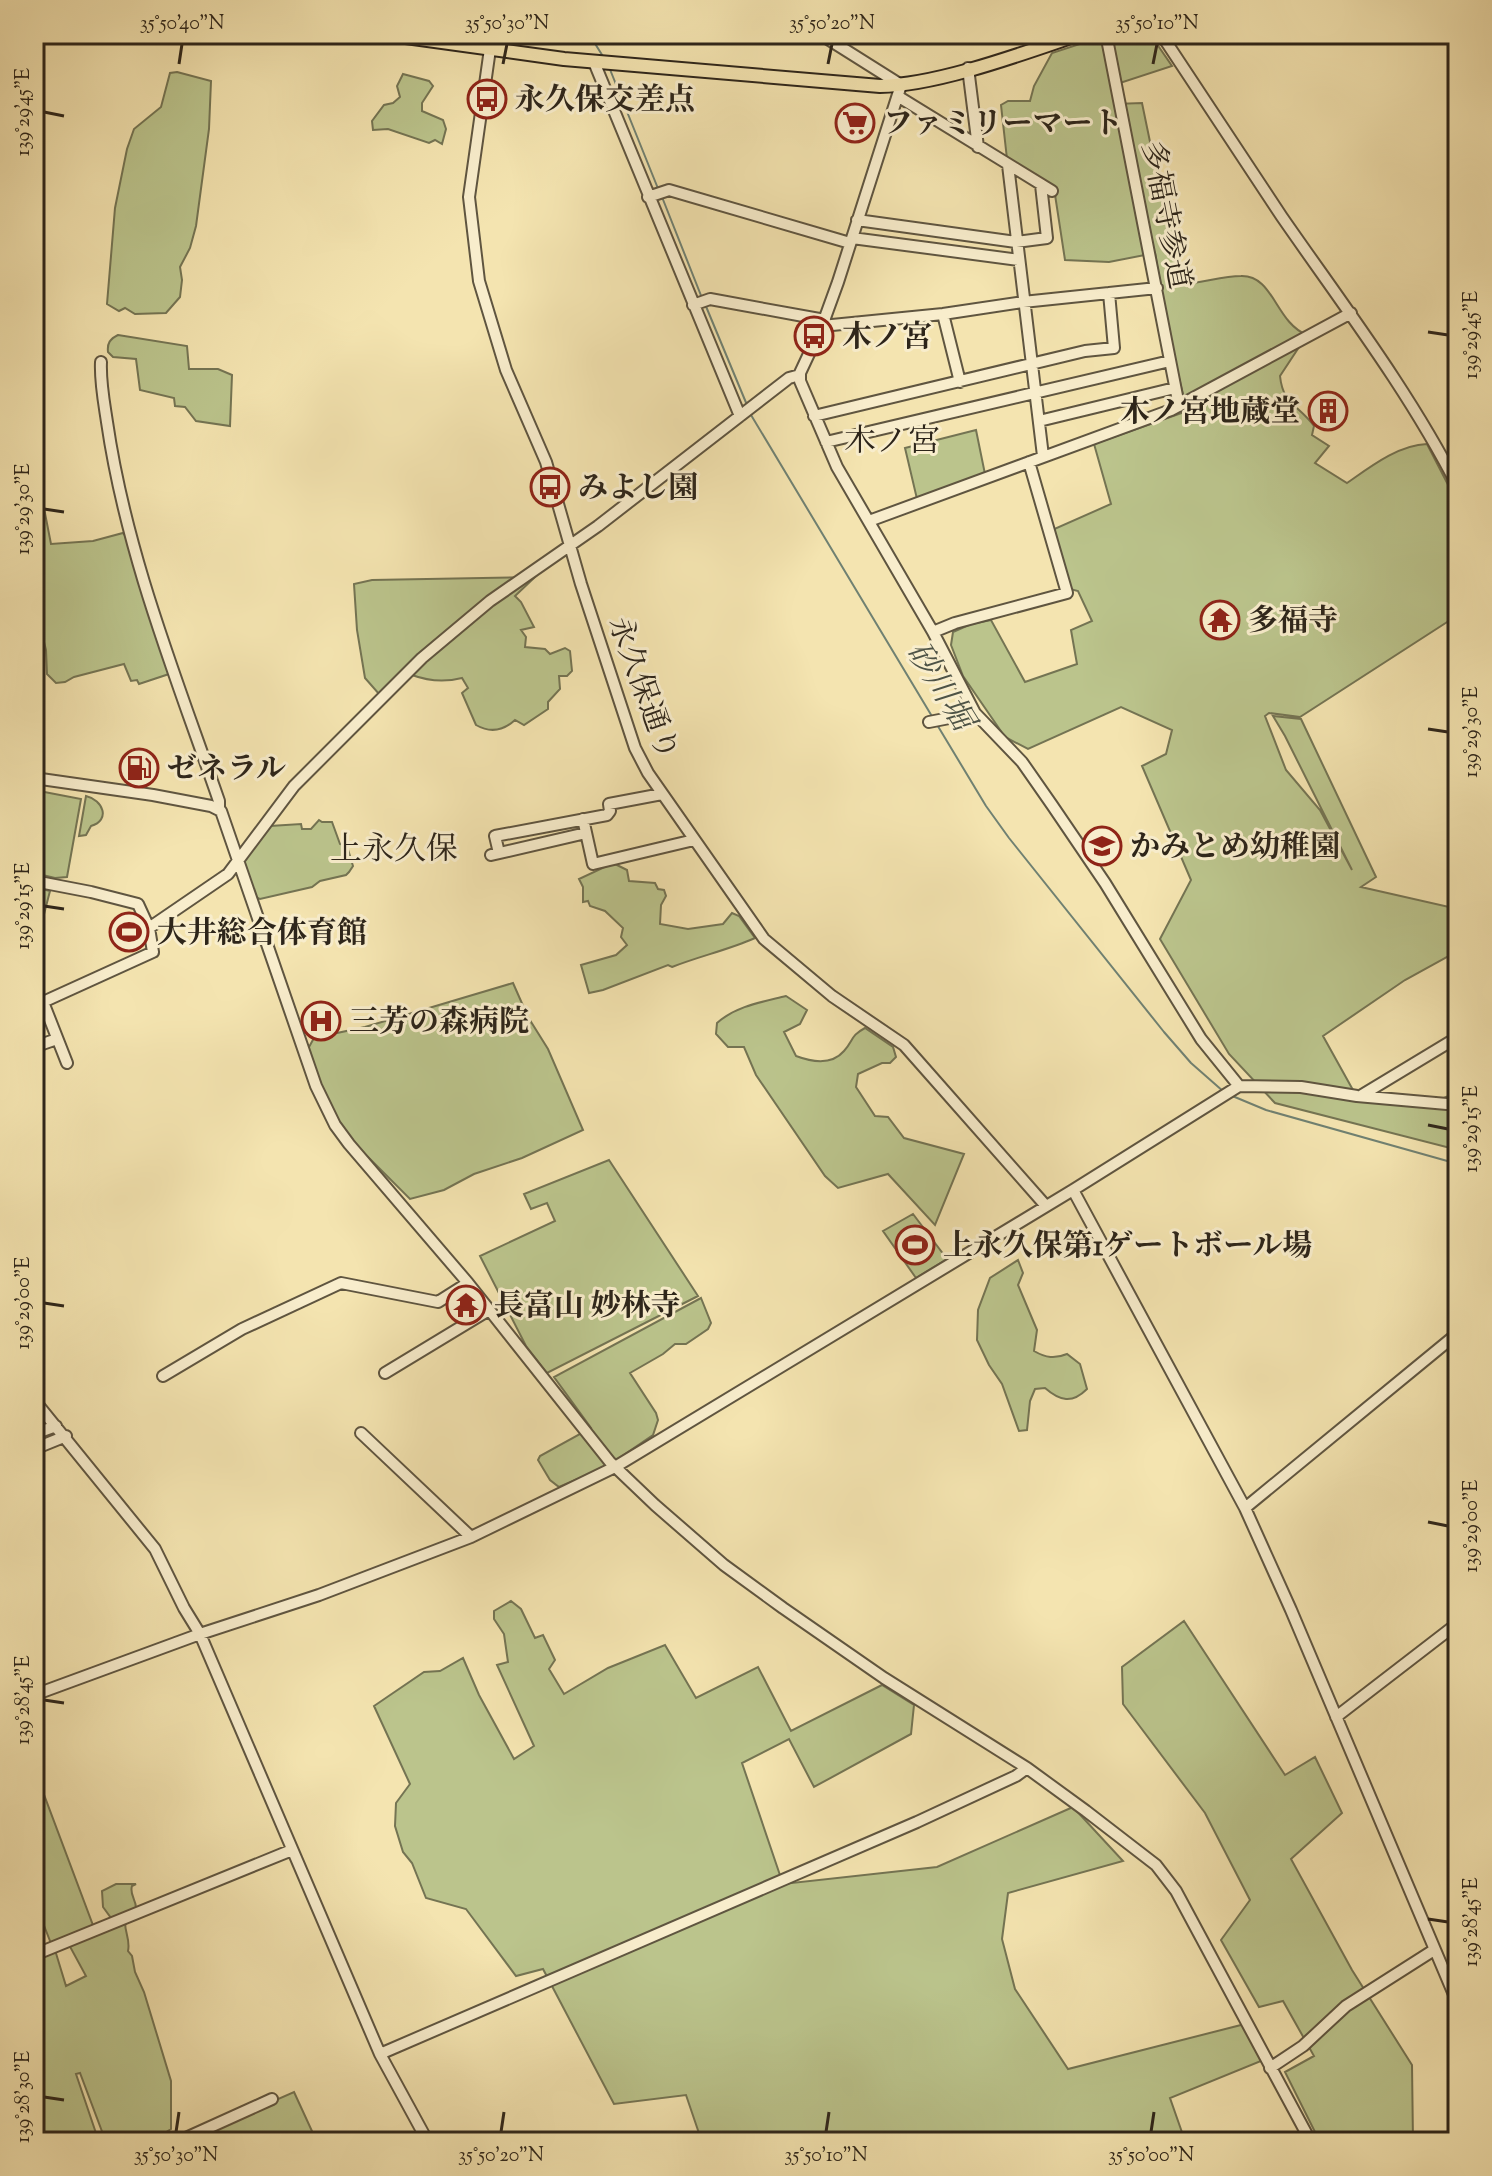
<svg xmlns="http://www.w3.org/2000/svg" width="1492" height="2176" viewBox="0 0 1492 2176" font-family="'Sorts Mill Goudy','Noto Serif JP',serif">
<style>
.green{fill:#bbc48c;stroke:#747453;stroke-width:2}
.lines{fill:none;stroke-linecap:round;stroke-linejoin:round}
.stream{stroke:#708172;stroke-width:2}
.minor-casing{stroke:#5f5540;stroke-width:14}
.major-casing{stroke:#2d251a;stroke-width:16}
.minor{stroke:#f8edcc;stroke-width:10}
.major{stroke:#f4e4b0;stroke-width:12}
.ticks{fill:none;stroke:#2d251a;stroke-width:3}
.labels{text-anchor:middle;stroke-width:6;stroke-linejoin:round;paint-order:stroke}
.poi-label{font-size:30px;font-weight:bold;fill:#2d251a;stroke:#f8edcc;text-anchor:start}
.street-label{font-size:30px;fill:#2d251a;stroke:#f8edcc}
.neighbourhood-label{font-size:32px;fill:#2d251a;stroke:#f8edcc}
.water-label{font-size:32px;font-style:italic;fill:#4e5346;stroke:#f8edcc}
.neatline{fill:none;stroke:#2d251a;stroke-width:3}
.ticks-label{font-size:20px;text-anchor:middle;fill:#2d251a}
</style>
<rect width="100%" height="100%" fill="#f4e4b0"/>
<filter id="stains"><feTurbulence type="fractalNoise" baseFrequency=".0025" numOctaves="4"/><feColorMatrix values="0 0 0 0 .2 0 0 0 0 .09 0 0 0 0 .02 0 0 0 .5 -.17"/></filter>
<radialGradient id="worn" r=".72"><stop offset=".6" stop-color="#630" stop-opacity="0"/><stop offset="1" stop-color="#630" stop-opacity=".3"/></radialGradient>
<path class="green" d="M1115,34H1150L1172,66L1120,83L1110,36Z
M1101,37L1115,104L1142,103L1167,224L1173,223L1183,254L1178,259L1184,284C1203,283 1222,276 1241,276C1274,275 1275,322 1307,335L1280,376C1283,405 1298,404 1314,426L1312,435L1329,446L1315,463L1347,483C1370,467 1398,445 1427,444L1458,504V615L1300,717L1269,713L1265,716L1286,770L1320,810L1352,870L1285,736L1273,716L1301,719L1376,877L1361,887L1458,909V951L1405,980L1323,1036L1358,1099L1427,1105L1458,1092V1150L1275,1103L1229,1054L1160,939L1191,880L1142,766L1166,754L1172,730L1121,707L1028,749L1005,737L963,676L951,645L953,632L971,624L991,620L1025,682L1077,664L1071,630L1092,621L1078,591L1070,589L1052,530L1111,504L1094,444L1187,411L1168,332L1155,253L1109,262L1065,260L1054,188L1007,159L1001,105L1008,101H1030L1034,86L1052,53Z
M177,72L211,81L209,129L196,226L190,248L180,267L182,280L180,297L166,313L135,314L125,308L119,311L107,304L115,208L127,149L134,129L161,107L170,73Z
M403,74L429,81L433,86L422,103V111L443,120L446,129L442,144L435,140L429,143L388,129L373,130L372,121L384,105L393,103L400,97L397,86Z
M118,335L187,346L189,369H218L232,375L230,426L196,421L185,407L175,406L174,398L140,390L136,359L113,357L108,352C107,343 110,339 118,335Z
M976,430L985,474L917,499L905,448Z
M34,457L51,544L93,541L123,533L129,540L169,674L139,684L137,680L131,681L124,664L74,677L65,682L56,683L47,674L46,650L34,603Z
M535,577L515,596L521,602L534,627L521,630L526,637L525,647L545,649L550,654L565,648L570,651L572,671L567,676H559L560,689L548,702V709L524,725L515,720C503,731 490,733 476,725L462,693L468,688L462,678C446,682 428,681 412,675L379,694L365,678L357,630L354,584L372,580Z
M34,790L81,799L67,877L55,878L34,873Z
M86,796C103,800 111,820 91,826L86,835L79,836Z
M319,820L322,822H332L340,844L347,846L353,866L349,872L346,875L320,881L312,887L260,899L255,897L242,863L270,826L301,824L302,829H311Z
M613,863L627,870L629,881L655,883L658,889L664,890L666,896L661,905L660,924L688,929L723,924L732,913L739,916L755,938C728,950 700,956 672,967L668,965L603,990L589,993L581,965L616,955L627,945L621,937L623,928L605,911L590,906L588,901L583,902V887L579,879Z
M34,887L50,891L34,953Z
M513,983L528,1017L548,1049L583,1130L522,1158L474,1174L444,1190L410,1199L352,1141L333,1117L309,1059V1047L314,1038L365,1027Z
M786,996L807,1010L800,1024L784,1032L796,1056C812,1062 832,1065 844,1051C854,1040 850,1036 865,1028L893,1047L896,1057L890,1063H882L858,1074L856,1087L875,1116L888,1117L904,1138L964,1154L935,1225L888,1174L838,1188L825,1176L756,1075L744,1047H728L716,1034L717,1023C736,1006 762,1002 786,996Z
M609,1160L698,1296L547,1373L526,1346L480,1256L555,1221L547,1203L531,1209L524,1194Z
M913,1214L947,1259L916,1278L883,1231Z
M1018,1260L1023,1273L1018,1285L1037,1330L1034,1351C1046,1358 1055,1359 1067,1354L1080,1364L1087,1389C1072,1404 1060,1401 1045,1388L1035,1389L1030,1401L1027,1430L1019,1431L1002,1384L989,1365L977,1340L978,1310L990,1278Z
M701,1298L711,1323L708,1329L686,1344H675L663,1354L630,1373L656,1413L658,1420L653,1435L606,1467L559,1487L550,1480L538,1460L540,1456L591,1428L554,1377Z
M511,1601L521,1609L535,1638L543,1635L555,1660L549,1669L564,1694L608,1668L665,1645L696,1698L758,1667L791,1731L882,1685L914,1705L911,1734L814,1787L789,1739L742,1763L783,1884L937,1867L1073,1807L1123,1861L1008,1893L1002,1939L1015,1989L1068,2069L1245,2024L1261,2061L1170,2098L1184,2138L1169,2142H702L686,2095L614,2104L543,1969L516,1976L466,1909L426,1898L412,1863L403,1852L395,1826L396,1803L410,1784L374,1706L424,1672L440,1671L463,1658L479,1695L514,1759L534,1746L497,1665L508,1662L504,1634L494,1619V1611Z
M1184,1621L1285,1775L1315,1757L1342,1813L1291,1859L1352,1970L1412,2065L1413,2142H1320L1285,2072L1314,2056L1283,2001L1259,2007L1221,1940L1250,1900L1205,1813L1123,1704L1122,1667Z
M34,1768L94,1928L52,1946L34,1900Z
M116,1884H136L132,1886C129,1895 137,1900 136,1910L126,1916C122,1929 131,1938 128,1951L132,1956L135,1972L144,1992L171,2081V2129L150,2142H106L80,2073L76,2074L99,2142H34V2034L37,2041L41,2033L34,2027V1958L55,1950L66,1986L86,1976L68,1943L111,1918L103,1907L102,1891Z
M294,2092L317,2142H181Z"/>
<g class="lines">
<path class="stream" d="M589,34L604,58
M609,67L659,191
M662,197L702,298
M705,304L747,405
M751,415L933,718
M936,723L986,806L1009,838L1164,1032L1191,1063L1224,1092
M1230,1095L1266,1110L1458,1164"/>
<g class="minor-casing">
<path id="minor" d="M820,34L901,85L838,282L822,326L800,373V381L837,467L933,632L975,713L1022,762L1052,805L1105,883L1201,1039L1239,1086
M1106,34L1179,406
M1161,34C1201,95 1241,156 1282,217C1343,305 1409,391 1458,487
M481,48L483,34
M490,49L469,197L479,281L506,370L546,462L581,584L635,748L648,773L764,939L832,996L904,1045L1046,1206
M594,62L740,416
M968,68L978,147
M899,97L1052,191
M1008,165L1043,456
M648,197L669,190L850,243
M857,220L1016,242L1047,238L1041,185
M852,238L1019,260
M693,305L710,299L825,320
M943,314L960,382
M822,326L943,314L1023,302L1157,288
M101,362C100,382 104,402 107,422C126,553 176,677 219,801V809
M814,416L1085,351L1114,348L1109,293
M1039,421L1175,388
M826,442L1170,361
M869,521L1171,410L1351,313
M933,632L955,623L1067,593L1029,462
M929,722L975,713
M34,778L153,795L211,806L221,811L316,1086L335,1125L349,1144L468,1283L610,1462L655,1505L724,1565L783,1608L884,1678L1027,1768L1086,1811L1156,1865L1176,1891L1311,2142
M583,819L593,864L694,840
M499,853L495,836L607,815L610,811L609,804L662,794
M491,855L586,833
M34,881L91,892L138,904L149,928
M34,1000L43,1002L153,952L149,928L228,874L294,786L422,658L490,601L598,526L789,378L800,375
M43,1002L67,1063
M34,1047L57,1039
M1362,1095L1458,1037
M1073,1190L1245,1508L1291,1610L1458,2004
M385,1373L489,1310
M163,1376L242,1329L341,1283L438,1302L468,1283
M34,1400L155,1549L184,1608L200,1634L380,2054L428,2142
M361,1433L471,1537
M34,1434L56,1426
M34,1449L66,1436
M1245,1508L1458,1333
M34,1695L200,1634L319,1595L471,1537L615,1467L1073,1190L1239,1086L1301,1087L1357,1096L1458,1105
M1336,1717L1458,1623
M34,1955L292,1850
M380,2054L917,1822L1016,1776L1027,1768
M1270,2068L1303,2046L1346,2006L1434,1950
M177,2142L272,2099"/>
</g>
<g class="major-casing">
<path id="major" d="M384,34L564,59L880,86C938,85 1024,53 1080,34"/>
</g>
<use href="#minor" class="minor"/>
<use href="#major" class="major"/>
</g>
<path class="ticks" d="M179,64L182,44M503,64L507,44M828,64L832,44M1153,64L1157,44M44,112L64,116M1428,332L1448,335M44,509L64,512M1428,729L1448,732M44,906L64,909M1428,1125L1448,1129M44,1303L64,1306M1428,1522L1448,1526M44,1700L64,1703M1428,1919L1448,1922M44,2097L64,2100M176,2132L179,2112M501,2132L504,2112M826,2132L829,2112M1151,2132L1154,2112"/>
<defs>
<g id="bus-ring" transform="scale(2)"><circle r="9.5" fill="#f8edcc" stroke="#8f2418" stroke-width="1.5"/><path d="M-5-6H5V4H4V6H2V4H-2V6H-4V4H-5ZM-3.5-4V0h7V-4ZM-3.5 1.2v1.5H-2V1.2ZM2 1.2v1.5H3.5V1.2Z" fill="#8f2418"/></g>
<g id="supermarket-ring" transform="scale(2)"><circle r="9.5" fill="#f8edcc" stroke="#8f2418" stroke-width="1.5"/><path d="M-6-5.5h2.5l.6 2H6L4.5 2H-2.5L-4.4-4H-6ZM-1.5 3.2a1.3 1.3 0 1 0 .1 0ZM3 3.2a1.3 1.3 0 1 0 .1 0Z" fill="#8f2418"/></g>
<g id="building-ring" transform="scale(2)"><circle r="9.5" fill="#f8edcc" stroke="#8f2418" stroke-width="1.5"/><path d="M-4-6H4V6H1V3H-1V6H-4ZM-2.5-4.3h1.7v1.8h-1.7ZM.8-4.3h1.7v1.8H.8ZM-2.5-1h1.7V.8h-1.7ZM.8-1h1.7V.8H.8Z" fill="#8f2418"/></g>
<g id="temple-ring" transform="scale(2)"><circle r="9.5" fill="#f8edcc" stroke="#8f2418" stroke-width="1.5"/><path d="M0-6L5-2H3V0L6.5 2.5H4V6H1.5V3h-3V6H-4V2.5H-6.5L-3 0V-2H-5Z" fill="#8f2418"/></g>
<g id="fuel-ring" transform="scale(2)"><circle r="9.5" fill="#f8edcc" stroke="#8f2418" stroke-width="1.5"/><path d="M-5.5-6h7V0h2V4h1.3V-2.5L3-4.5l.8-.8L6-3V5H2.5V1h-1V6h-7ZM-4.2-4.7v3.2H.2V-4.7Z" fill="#8f2418"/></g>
<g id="school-ring" transform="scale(2)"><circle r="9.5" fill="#f8edcc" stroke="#8f2418" stroke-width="1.5"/><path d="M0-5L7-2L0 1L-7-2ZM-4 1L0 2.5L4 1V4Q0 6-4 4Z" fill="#8f2418"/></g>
<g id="stadium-ring" transform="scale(2)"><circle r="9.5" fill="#f8edcc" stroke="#8f2418" stroke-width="1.5"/><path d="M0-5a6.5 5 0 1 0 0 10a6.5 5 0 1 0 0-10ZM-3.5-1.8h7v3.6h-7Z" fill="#8f2418"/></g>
<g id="hospital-ring" transform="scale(2)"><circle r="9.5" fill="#f8edcc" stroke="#8f2418" stroke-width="1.5"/><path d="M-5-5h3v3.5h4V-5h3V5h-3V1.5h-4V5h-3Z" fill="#8f2418"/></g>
</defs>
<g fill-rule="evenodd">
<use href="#bus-ring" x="487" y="99"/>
<use href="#supermarket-ring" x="855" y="123"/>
<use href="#bus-ring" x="814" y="336"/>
<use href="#building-ring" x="1328" y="411"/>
<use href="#bus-ring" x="550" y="487"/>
<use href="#temple-ring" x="1220" y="620"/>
<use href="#fuel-ring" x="139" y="768"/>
<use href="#school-ring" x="1102" y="846"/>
<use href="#stadium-ring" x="129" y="932"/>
<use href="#hospital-ring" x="321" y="1021"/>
<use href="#stadium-ring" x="915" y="1245"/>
<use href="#temple-ring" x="466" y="1305"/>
</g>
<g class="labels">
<g class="poi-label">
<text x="515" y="109">永久保交差点</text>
<text x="883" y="133">ファミリーマート</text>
<text x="842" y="346">木ノ宮</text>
<text x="1300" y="421" text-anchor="end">木ノ宮地蔵堂</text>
<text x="578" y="497">みよし園</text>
<text x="1248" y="630">多福寺</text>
<text x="167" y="778">ゼネラル</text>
<text x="1130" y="856">かみとめ幼稚園</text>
<text x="157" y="942">大井総合体育館</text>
<text x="349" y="1031">三芳の森病院</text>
<text x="943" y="1255">上永久保第1ゲートボール場</text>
<text x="494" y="1315">長富山 妙林寺</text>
</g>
<g class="street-label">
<text transform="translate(1167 215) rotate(79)" y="10">多福寺参道</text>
<text transform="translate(644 688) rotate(70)" y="10">永久保通り</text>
</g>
<g class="neighbourhood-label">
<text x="892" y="451">木ノ宮</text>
<text x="394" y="859">上永久保</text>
</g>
<g class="water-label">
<text transform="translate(941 685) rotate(58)" y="11">砂川堀</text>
</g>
</g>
<rect width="1492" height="2176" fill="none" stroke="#f4e4b0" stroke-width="88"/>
<rect x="44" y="44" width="1404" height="2088" class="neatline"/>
<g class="ticks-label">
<text x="182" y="29">35°50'40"N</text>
<text x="507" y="29">35°50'30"N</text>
<text x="832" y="29">35°50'20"N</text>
<text x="1157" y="29">35°50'10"N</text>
<text transform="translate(22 112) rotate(-90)" y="7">139°29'45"E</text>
<text transform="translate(1470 335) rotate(-90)" y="7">139°29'45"E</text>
<text transform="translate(22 509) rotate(-90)" y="7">139°29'30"E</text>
<text transform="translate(1470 732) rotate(-90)" y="7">139°29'30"E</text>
<text transform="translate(22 906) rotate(-90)" y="7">139°29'15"E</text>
<text transform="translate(1470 1129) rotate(-90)" y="7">139°29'15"E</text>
<text transform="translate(22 1303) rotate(-90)" y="7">139°29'00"E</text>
<text transform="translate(1470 1526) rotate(-90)" y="7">139°29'00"E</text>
<text transform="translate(22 1700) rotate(-90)" y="7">139°28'45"E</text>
<text transform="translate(1470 1922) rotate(-90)" y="7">139°28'45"E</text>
<text transform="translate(22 2097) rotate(-90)" y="7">139°28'30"E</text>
<text x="176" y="2161">35°50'30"N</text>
<text x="501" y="2161">35°50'20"N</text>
<text x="826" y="2161">35°50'10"N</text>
<text x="1151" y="2161">35°50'00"N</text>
</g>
<rect width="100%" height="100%" filter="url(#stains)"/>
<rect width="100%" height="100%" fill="url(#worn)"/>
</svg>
